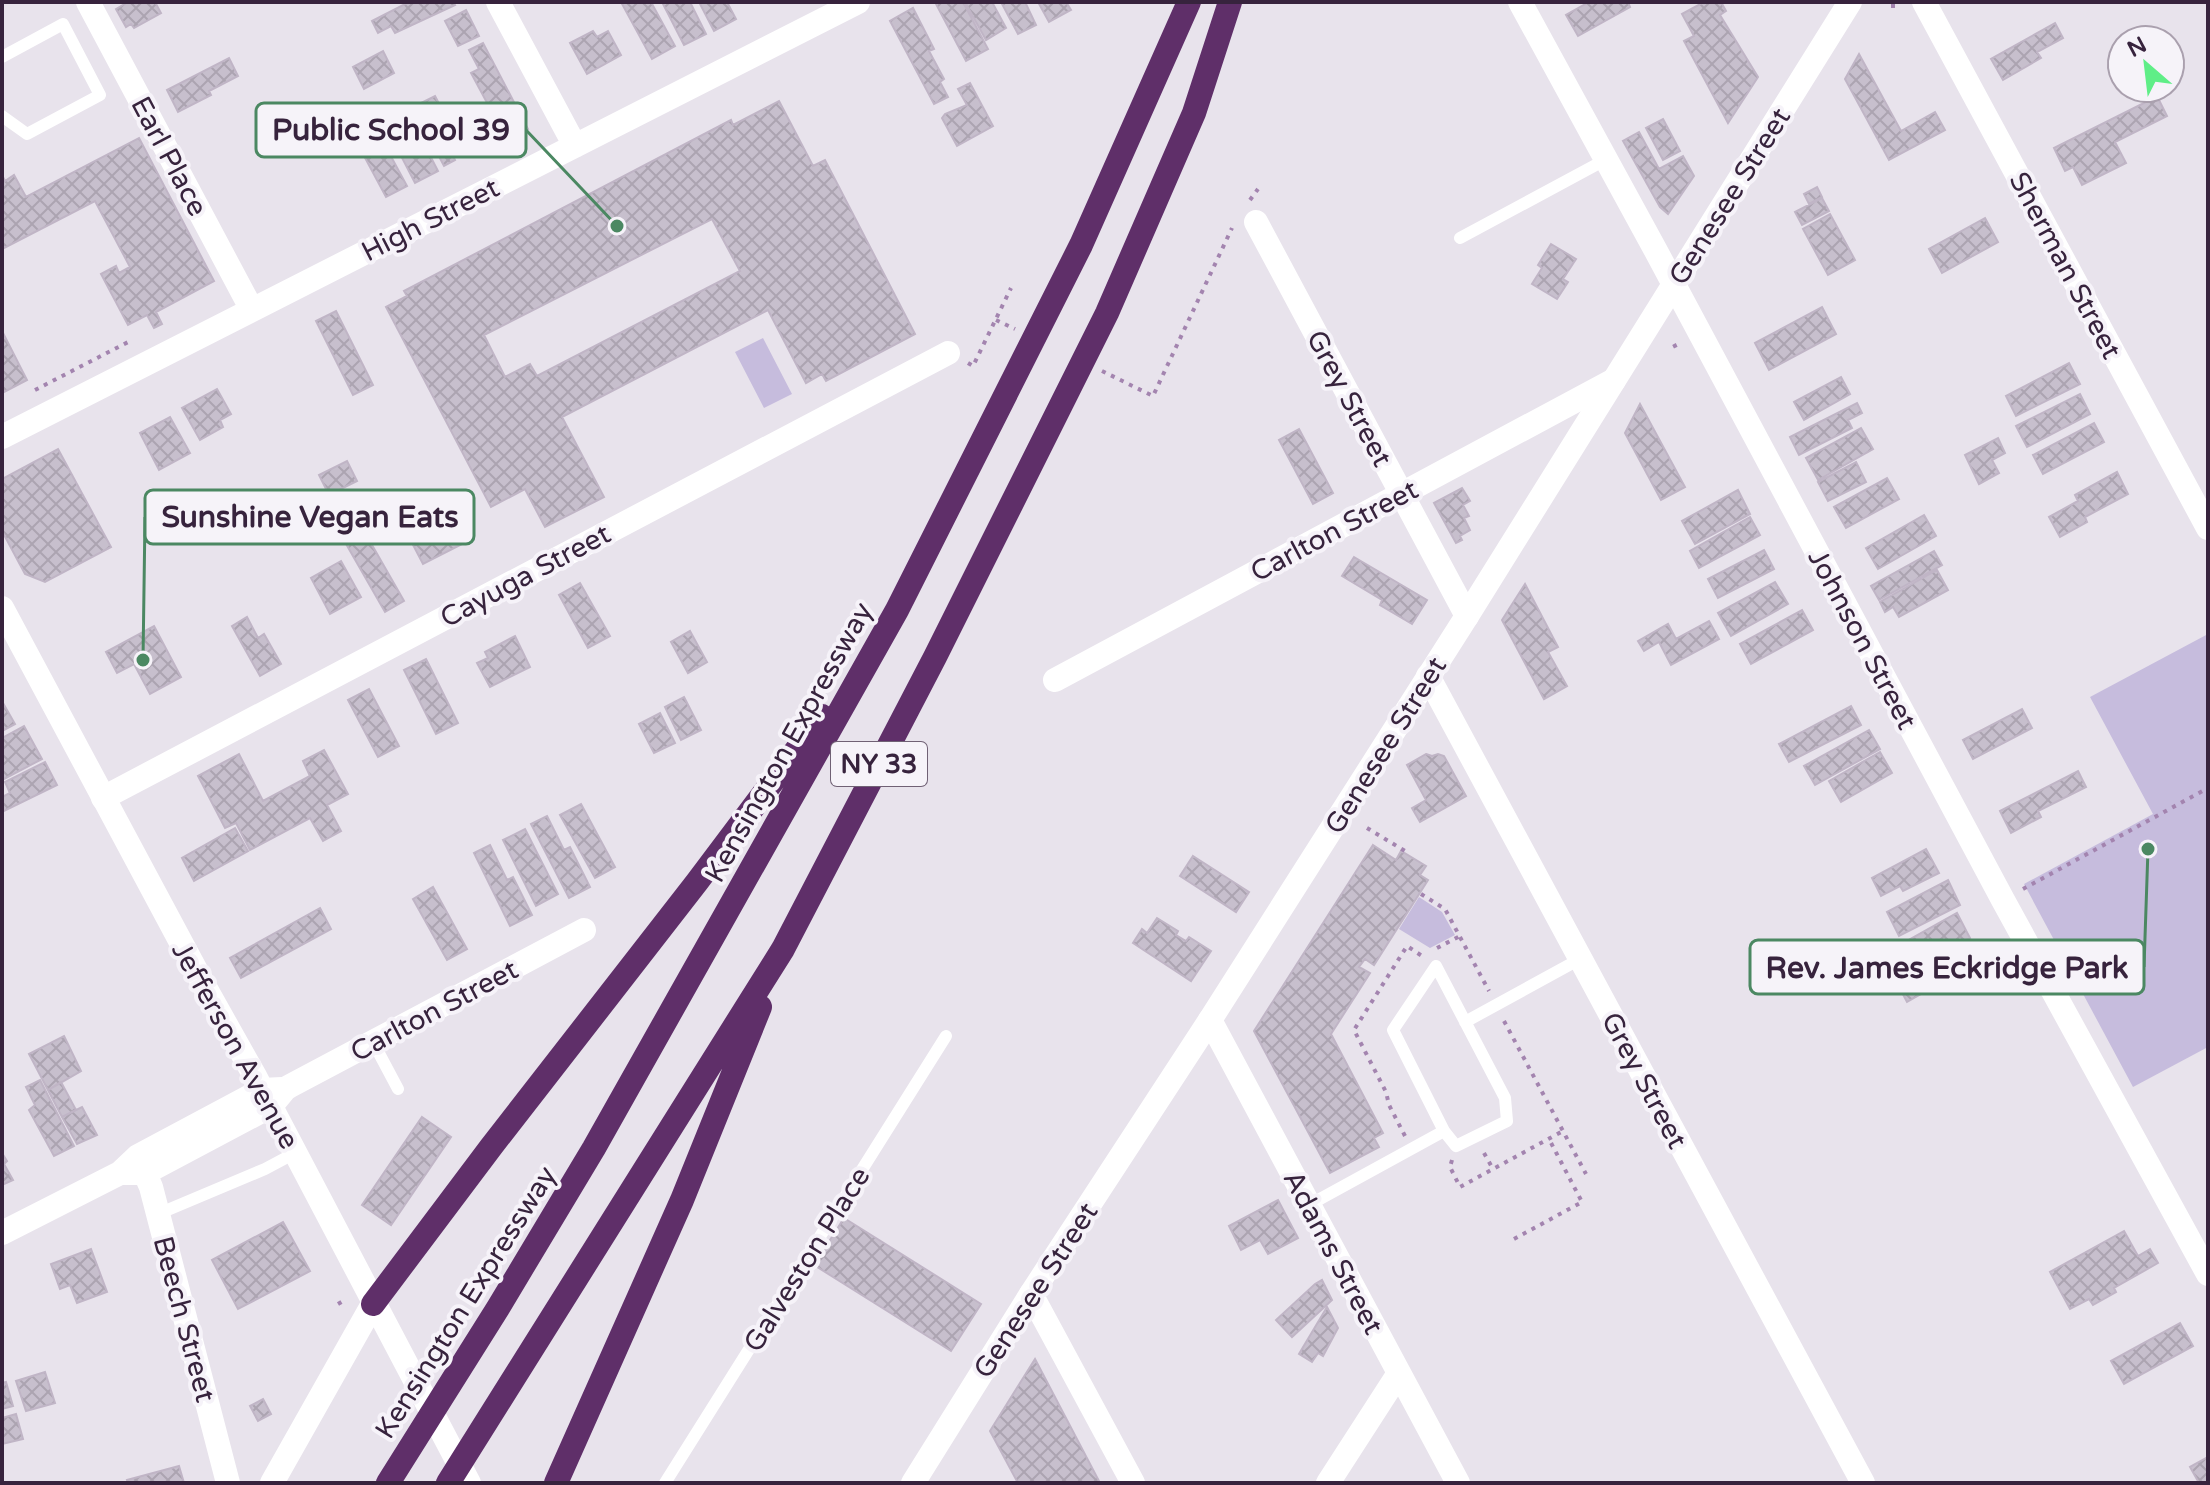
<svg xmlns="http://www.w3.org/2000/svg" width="2210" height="1485" viewBox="0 0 2210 1485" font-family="'Varela Round',sans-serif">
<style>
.green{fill:#c6bcdd}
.building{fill:url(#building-cross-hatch);stroke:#c0b5c6;stroke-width:2;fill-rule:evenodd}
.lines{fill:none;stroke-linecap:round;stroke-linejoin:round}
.path{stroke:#a384af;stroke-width:4;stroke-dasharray:4 6;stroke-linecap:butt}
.lane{stroke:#fff;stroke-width:12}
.street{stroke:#fff;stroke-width:24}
.secondary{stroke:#fff;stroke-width:24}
.highway{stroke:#5f2f69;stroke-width:24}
.labels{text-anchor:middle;stroke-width:8;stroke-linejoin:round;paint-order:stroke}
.shield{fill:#f6f3f9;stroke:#706175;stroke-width:2}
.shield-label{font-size:26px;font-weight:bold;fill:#37233d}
.street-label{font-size:28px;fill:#37233d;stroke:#f6f3f9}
.leader{fill:none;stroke:#4b8862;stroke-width:3}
.callout-dot{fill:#4b8862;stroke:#f6f3f9;stroke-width:3}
.callout{fill:#f6f3f9;stroke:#4b8862;stroke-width:3}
.callout-label{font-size:30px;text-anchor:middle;font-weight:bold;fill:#37233d}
</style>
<defs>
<pattern id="building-cross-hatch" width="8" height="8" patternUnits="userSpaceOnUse" patternTransform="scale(2)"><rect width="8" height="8" fill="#c7bfcd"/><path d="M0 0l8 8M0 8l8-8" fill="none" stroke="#aca4b1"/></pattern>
</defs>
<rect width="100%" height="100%" fill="#e8e3ec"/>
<path class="green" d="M763,338L792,394L764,408L735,352Z
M2208,634V1047L2133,1087L2024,884L2153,814L2090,697Z
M1419,897L1442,912L1455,935L1430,948L1399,929Z"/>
<path class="building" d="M128,2H155L161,13L134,28L131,24L126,27L116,9Z
M409,2H453L455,5L395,33L391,26L378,33L372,21Z
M621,2H651L675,46L652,59Z
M662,2H690L706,34L684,45Z
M699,2H727L736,19L714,31Z
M935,2H963L988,49L966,61Z
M965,2H992L1006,28L986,40Z
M1001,2H1027L1026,4L1036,25L1018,34Z
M1038,2H1066L1071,10L1049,22Z
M1589,2H1628L1630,7L1578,36L1566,15Z
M1704,2H1721L1726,11L1720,15L1758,77L1728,123L1684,41L1694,36L1682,14Z
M913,8L934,49L929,51L944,79L940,82L948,97L934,104L890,21Z
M466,10L479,36L458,46L445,21Z
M2055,23L2063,38L2037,52L2041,58L2003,80L1991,59Z
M593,31L597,37L608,31L621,55L587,74L570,43Z
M483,43L528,129L507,140L471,73L479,69L469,50Z
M383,51L394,73L364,89L353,67Z
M1859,54L1901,131L1935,112L1945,130L1889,160L1845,79Z
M229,58L238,76L209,91L211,95L178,112L167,90Z
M970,83L993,126L957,146L942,118L945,114L967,105L958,89Z
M2144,88H2153L2167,116L2115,142L2126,163L2082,185L2073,167L2065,171L2054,148L2150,100Z
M435,96L448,121L451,119L463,149L452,154L455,160L444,166L413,107Z
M779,101L813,166L825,160L915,334L826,381L822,374L806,383L768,310L562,417L604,497L545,527L525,489L491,507L386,307L407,296L404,291L731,120L733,125ZM712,219L740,271L537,376L530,364L505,377L484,335Z
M403,110L416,135L419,134L438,171L415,183L383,121Z
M368,118L378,137L380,136L407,186L386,197L349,128Z
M1663,119L1680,151L1663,160L1646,128Z
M1639,132L1659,169L1683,156L1694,176L1668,214L1660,207L1623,141Z
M139,138L214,281L156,312L162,324L154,328L147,315L128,325L101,274L116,266L119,273L130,267L95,201L2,249V175L5,181L14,175L26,197Z
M1817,187L1822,197L1809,204L1804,194Z
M1822,198L1829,211L1802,225L1795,212Z
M1830,214L1855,260L1828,275L1803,229Z
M1985,218L1998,242L1942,273L1929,249Z
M1551,244L1576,259L1563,279L1568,282L1557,299L1532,284L1542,268L1538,265Z
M1822,307L1836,334L1769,370L1755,343Z
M336,311L373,385L353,395L316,321Z
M2,331L27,380L2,393Z
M2069,363L2080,384L2016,416L2006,396Z
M1841,377L1850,394L1804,420L1794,402Z
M217,389L231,414L220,420L223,427L200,440L182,408Z
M2080,394L2090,414L2027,447L2016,426Z
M1857,403L1862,413L1848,420L1852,428L1799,455L1790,437Z
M1640,404L1685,487L1661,500L1625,433Z
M170,417L190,453L159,470L140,433Z
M2094,423L2104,442L2043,474L2033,455Z
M1861,428L1873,449L1818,480L1806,458Z
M1299,429L1333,493L1313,504L1279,440Z
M1998,438L2005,453L1992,460L1999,473L1979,484L1965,455Z
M58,449L111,547L45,582L25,574L2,531V479Z
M347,461L357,481L329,495L319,475Z
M1856,462L1866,482L1828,501L1818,482Z
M2117,472L2128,494L2085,517L2087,522L2060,537L2049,517L2078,501L2075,495Z
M1887,478L1899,499L1846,528L1834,507Z
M1462,488L1470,501L1463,505L1469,516L1464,518L1470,530L1460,536L1462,540L1456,543L1434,503Z
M1738,490L1750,514L1695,544L1682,521Z
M450,515L464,543L423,564L412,543L423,537L419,530Z
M1924,515L1936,536L1878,569L1866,548Z
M1750,517L1760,535L1699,568L1690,551Z
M364,531L404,601L385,612L345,542Z
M1764,550L1774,569L1718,598L1708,579Z
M1934,551L1942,565L1879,600L1871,586Z
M1354,557L1427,600L1412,624L1380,605L1382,600L1342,576Z
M341,561L361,597L330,614L311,578Z
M1937,570L1948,590L1899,617L1893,607L1885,612L1880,602Z
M1775,582L1788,604L1731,636L1718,613Z
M580,583L610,636L588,648L559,595Z
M1525,584L1558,647L1548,652L1567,686L1544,699L1502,620Z
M1802,610L1813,630L1751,664L1740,644Z
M247,617L258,638L264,634L281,664L260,676L232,626Z
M1709,621L1719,639L1671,665L1659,642L1644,651L1638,641L1668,624L1676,639Z
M154,626L181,677L150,694L134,664L117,673L106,652Z
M690,631L707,662L688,673L671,642Z
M515,636L530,667L490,687L477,663L488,658L485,652Z
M426,659L458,723L436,734L404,670Z
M369,689L399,746L378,757L348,700Z
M684,697L701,730L681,740L665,707Z
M3,703L15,724L2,731V704Z
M1851,706L1861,725L1789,762L1779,744Z
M2022,709L2032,728L1973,759L1963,740Z
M660,713L675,743L654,753L639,724Z
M24,726L42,759L2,780V738Z
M1869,730L1880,749L1815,785L1804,766Z
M324,750L348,794L327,805L341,831L323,841L310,818L250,850L236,823L225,828L198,776L239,754L263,801L310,776L303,761Z
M1880,752L1892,773L1841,802L1829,781Z
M1426,754L1432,756L1438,754L1444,756L1466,796L1420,822L1412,808L1426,800L1407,765Z
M45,762L57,785L2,812V797L10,793L5,782Z
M2078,771L2086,787L2038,811L2041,817L2011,833L2000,811Z
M581,804L615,867L595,878L560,815Z
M547,816L564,850L570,847L590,887L569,898L531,824Z
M235,828L248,851L194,881L182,858Z
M525,829L558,894L536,906L503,840Z
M490,845L507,880L513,877L532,915L510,926L474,853Z
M1373,845L1396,860L1401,851L1426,866L1420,875L1428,880L1374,965L1365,959L1359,967L1370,973L1331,1034L1383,1133L1374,1138L1379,1147L1330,1173L1254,1031Z
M1926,849L1939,873L1903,891L1900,886L1881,896L1872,878Z
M1193,856L1249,892L1236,912L1180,876Z
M1948,880L1960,905L1899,936L1887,912Z
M433,887L467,949L447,960L413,899Z
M320,908L331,929L241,978L230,958Z
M1957,913L1970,938L1920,965L1907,941Z
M1157,918L1178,931L1176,935L1186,941L1189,937L1211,951L1191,981L1133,943L1142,929L1147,933Z
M1977,944L1989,964L1958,981L1955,975L1907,1002L1899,987Z
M64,1036L81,1071L48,1090L29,1054Z
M40,1080L74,1146L54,1156L29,1110L35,1105L26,1087Z
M61,1082L76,1110L62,1117L48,1090Z
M82,1107L97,1135L77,1144L62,1117Z
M422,1117L451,1137L391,1225L362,1205Z
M2,1153L7,1161L4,1164L13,1180L2,1185Z
M1278,1200L1298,1238L1268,1254L1260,1240L1241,1250L1229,1226Z
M844,1218L981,1304L951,1351L814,1265Z
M283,1222L310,1271L238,1309L212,1260Z
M2124,1231L2138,1256L2150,1249L2158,1263L2114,1288L2116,1292L2093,1305L2089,1299L2070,1309L2050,1272Z
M91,1249L107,1292L77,1303L70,1285L60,1289L51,1264Z
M1322,1280L1332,1300L1292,1337L1276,1320L1315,1284Z
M1327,1307L1338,1328L1323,1356L1318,1353L1312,1362L1299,1354Z
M2180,1323L2193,1346L2124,1384L2111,1361Z
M1035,1359L1100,1483H1018L990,1431Z
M45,1372L55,1403L26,1411L16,1381Z
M6,1382L13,1406L2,1409V1383Z
M263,1399L271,1414L258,1421L250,1406Z
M16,1414L23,1439L2,1444V1418Z
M2208,1457V1483H2199L2190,1467Z
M179,1466L184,1483H128L127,1480Z"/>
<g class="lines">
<path class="path" d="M1893,8V2
M1250,200L1258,189
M996,320L1015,329
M1674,344L1677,350
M968,363L973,366L1011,288
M1102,371L1153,396L1232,228
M35,390L132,340
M1367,828L1405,851
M2023,889L2208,788
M1421,894L1445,909L1489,991
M1437,948L1460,936
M1504,1021L1586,1174
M1405,1136L1389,1105L1386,1092L1354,1030L1407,946L1422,956
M1484,1153L1493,1169
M1452,1160L1450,1167L1460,1187L1563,1131
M1514,1239L1582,1202L1549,1139
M338,1304L343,1301"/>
<path class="lane" d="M2,57L63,24L100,95L27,134L2,116
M1460,238L1605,160
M1436,966L1505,1098L1507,1121L1456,1146L1444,1131L1393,1030Z
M1465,1022L1580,959
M373,1042L398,1089
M1309,1205L1444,1131
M158,1214L265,1169L295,1153
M665,1483L946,1036"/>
<path class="street" d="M88,2L252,310
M498,2L575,146
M1520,2L1656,251L2003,900L2208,1274
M1924,2L2208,528
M1256,222L1467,616
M2,437L858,2
M1428,676L1863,1483
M1055,680L1614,380
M103,798L948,353
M1210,1020L1458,1483
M140,1162L151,1187L228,1483
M120,1173H145L271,1106L285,1089L290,1086L584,930
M2,1233L120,1173L138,1156L262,1090L282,1089
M1031,1294L1133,1483
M1328,1483L1399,1373"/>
<path class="secondary" d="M2,608L206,989L256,1078L469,1483
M272,1483L373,1304
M913,1483L1031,1294L1210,1020L1467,616L1850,2"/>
<path class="highway" d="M373,1304L491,1147L697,882L822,716
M388,1483L498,1308L594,1148L897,610L1081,245L1189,2
M448,1483L783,949L935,657L1107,313L1194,113L1230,2
M556,1483L682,1200L760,1007"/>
</g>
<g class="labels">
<rect class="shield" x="831" y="742" width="96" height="44" rx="6"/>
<g class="shield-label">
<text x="879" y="773">NY 33</text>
</g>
<g class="street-label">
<text transform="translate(170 156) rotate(62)" y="10">Earl Place</text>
<text transform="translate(1729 196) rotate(-58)" y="10">Genesee Street</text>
<text transform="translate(430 219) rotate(-27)" y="10">High Street</text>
<text transform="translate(2066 265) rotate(62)" y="10">Sherman Street</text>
<text transform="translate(1350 398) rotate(62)" y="10">Grey Street</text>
<text transform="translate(1334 530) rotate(-28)" y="10">Carlton Street</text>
<text transform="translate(525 575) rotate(-28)" y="10">Cayuga Street</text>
<text transform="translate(1863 639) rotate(62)" y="10">Johnson Street</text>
<text transform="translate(788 742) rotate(-61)" y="10">Kensington Expressway</text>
<text transform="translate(1385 745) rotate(-58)" y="10">Genesee Street</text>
<text transform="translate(434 1010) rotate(-28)" y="10">Carlton Street</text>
<text transform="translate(236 1045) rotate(61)" y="10">Jefferson Avenue</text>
<text transform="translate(1645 1080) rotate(62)" y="10">Grey Street</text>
<text transform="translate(1334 1252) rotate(62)" y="10">Adams Street</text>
<text transform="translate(806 1259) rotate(-58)" y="10">Galveston Place</text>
<text transform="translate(1035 1290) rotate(-57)" y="10">Genesee Street</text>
<text transform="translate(465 1302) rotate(-58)" y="10">Kensington Expressway</text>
<text transform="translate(185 1319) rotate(75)" y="10">Beech Street</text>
</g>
</g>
<path class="leader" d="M617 226L526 130M143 660L145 517M2148 849L2144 967"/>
<g class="callout-dot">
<circle cx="617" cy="226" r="8"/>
<circle cx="143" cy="660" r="8"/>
<circle cx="2148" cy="849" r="8"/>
</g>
<g class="callout">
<rect x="256" y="103" width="270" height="54" rx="8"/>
<rect x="145" y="490" width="329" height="54" rx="8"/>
<rect x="1750" y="940" width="394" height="54" rx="8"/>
</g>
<g class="callout-label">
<text x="391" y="140">Public School 39</text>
<text x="310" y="527">Sunshine Vegan Eats</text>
<text x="1947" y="978">Rev. James Eckridge Park</text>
</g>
<rect width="2210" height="1485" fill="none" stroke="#37233d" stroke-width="8"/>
<g transform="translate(2146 64) rotate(332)"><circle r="38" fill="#f6f3f9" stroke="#aaa0ae" stroke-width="2"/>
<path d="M0-6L14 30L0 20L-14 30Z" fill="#5fee87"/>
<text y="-12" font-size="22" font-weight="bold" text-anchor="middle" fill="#37233d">N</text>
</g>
</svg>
